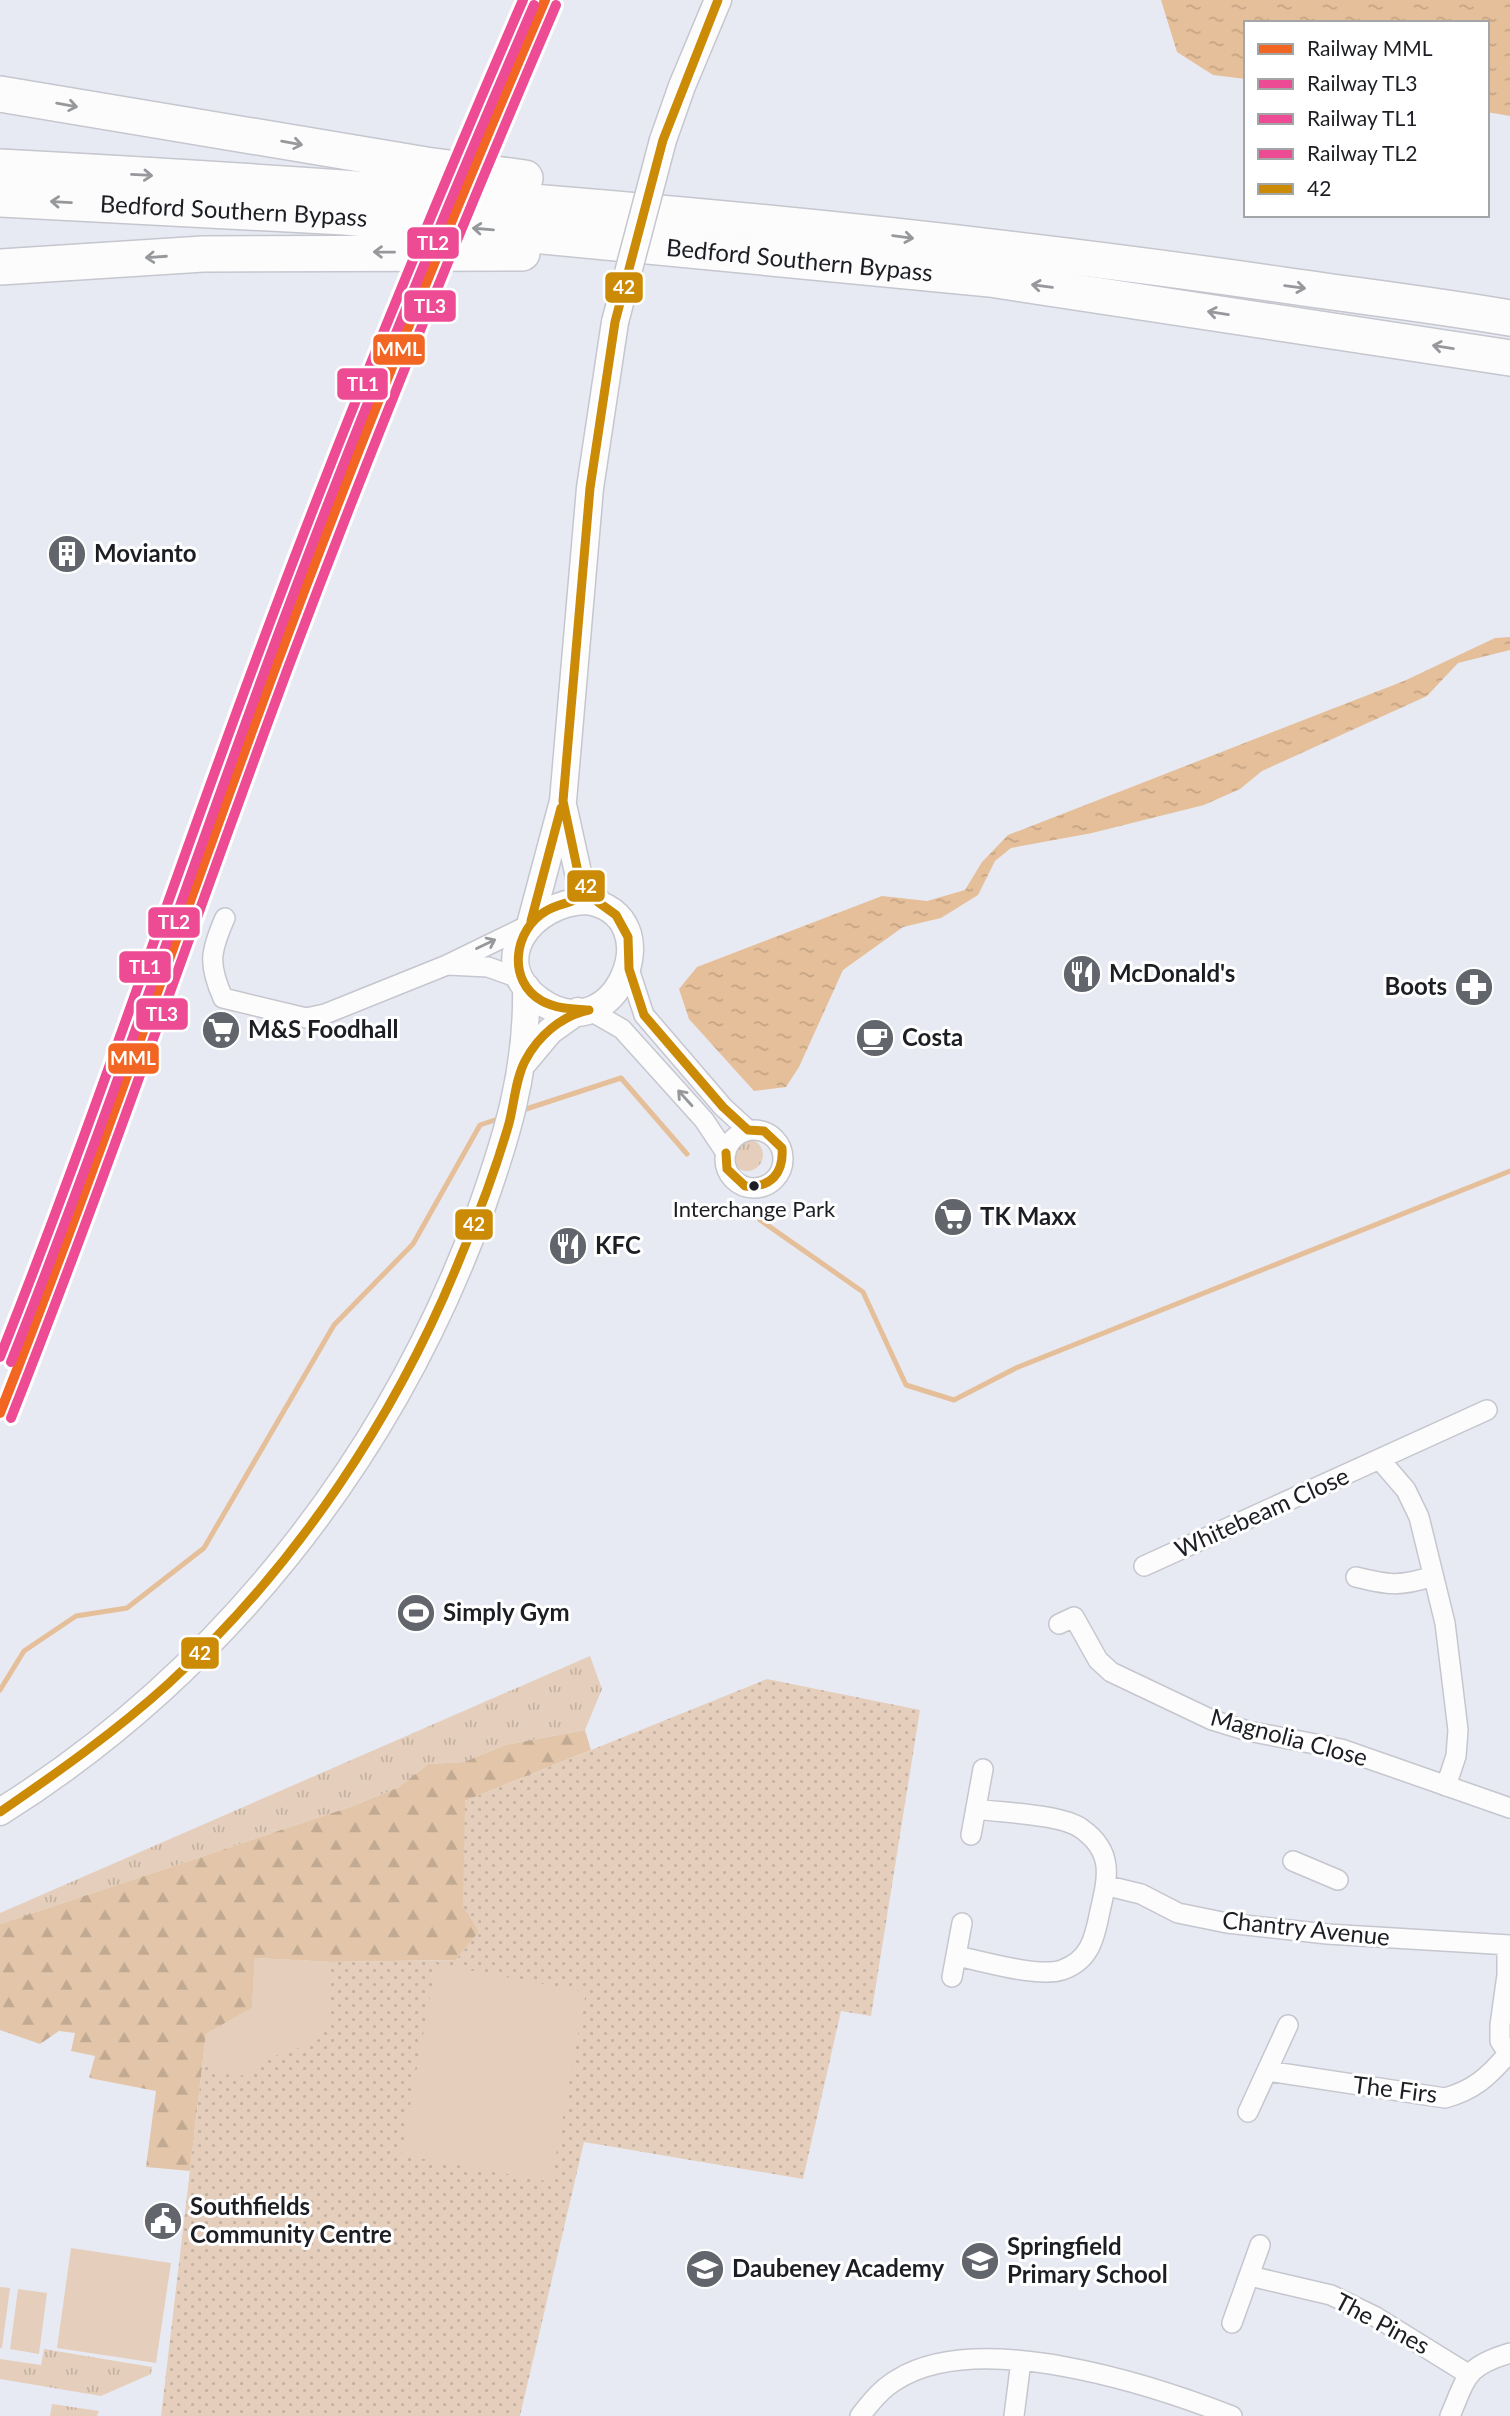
<svg xmlns="http://www.w3.org/2000/svg" width="1510" height="2416" viewBox="0 0 1510 2416" font-family="Lato,sans-serif">
<style>
.grass{fill:url(#grass-tufts)}
.forest{fill:url(#forest-firs)}
.park{fill:url(#park-dots)}
.pitch{fill:#e5cfbc}
.water{fill:url(#water-ripples)}
.lines{fill:none;stroke-linecap:round;stroke-linejoin:round}
.stream{stroke:#e5bf99;stroke-width:5}
.street-casing{stroke:#c5c6ce;stroke-width:22}
.secondary-casing{stroke:#c5c6ce;stroke-width:29}
.highway-casing{stroke:#c5c6ce;stroke-width:38}
.street{stroke:#fcfcfd;stroke-width:19}
.secondary{stroke:#fcfcfd;stroke-width:26}
.highway{stroke:#fcfcfd;stroke-width:35}
.secondary-bridge-casing{stroke:#c5c6ce;stroke-width:29;stroke-linecap:butt}
.secondary-bridge{stroke:#fcfcfd;stroke-width:26}
.bus-1-casing{stroke:#fff;stroke-width:14}
.bus-1{stroke:#cb8b07;stroke-width:9}
.rail-1-casing{stroke:#fff;stroke-width:16}
.rail-2-casing{stroke:#fff;stroke-width:16}
.rail-3-casing{stroke:#fff;stroke-width:16}
.rail-4-casing{stroke:#fff;stroke-width:16}
.rail-1{stroke:#f26522;stroke-width:10}
.rail-2{stroke:#ee4b95;stroke-width:10}
.rail-3{stroke:#ee4b95;stroke-width:10}
.rail-4{stroke:#ee4b95;stroke-width:10}
.oneway{stroke:#97989b}
.bus-dot{fill:#1c1e24;stroke:#fff;stroke-width:2.5}
.labels{text-anchor:middle;stroke-width:6;stroke-linejoin:round;paint-order:stroke}
.bus-label{font-size:22px;fill:#1c1e24;stroke:#fff}
.street-label{font-size:24px;fill:#1c1e24;stroke:#fff}
.poi-label{font-size:24px;font-weight:bold;fill:#1c1e24;stroke:#fff;text-anchor:start}
.line-badge{stroke:#fff;stroke-width:2.5}
.badge-label{font-size:19px;text-anchor:middle;font-weight:bold;fill:#fff}
</style>
<defs>
<pattern id="grass-tufts" width="24" height="20" patternUnits="userSpaceOnUse" patternTransform="scale(1.75)"><rect width="24" height="20" fill="#e5cfbc"/><path d="M3 7l-1-3M5 7V3M7 7l1-3M15 17l-1-3M17 17v-4M19 17l1-3" fill="none" stroke="#c4b1a1"/></pattern>
<pattern id="forest-firs" width="22" height="20" patternUnits="userSpaceOnUse" patternTransform="scale(1.75)"><rect width="22" height="20" fill="#e3c6aa"/><path d="M5 1l3.5 6h-7zM16 11l3.5 6h-7z" fill="#c2aa92"/></pattern>
<pattern id="park-dots" width="8" height="8" patternUnits="userSpaceOnUse" patternTransform="scale(1.75)"><rect width="8" height="8" fill="#e5cfbc"/><path d="M2 2h.1M6 6h.1" fill="none" stroke="#c4b1a1" stroke-width="1.8" stroke-linecap="round"/></pattern>
<pattern id="water-ripples" width="26" height="14" patternUnits="userSpaceOnUse" patternTransform="scale(1.75)"><rect width="26" height="14" fill="#e5bf99"/><path d="M2 4q2-2 4 0t4 0M15 11q2-2 4 0t4 0" fill="none" stroke="#c4a484"/></pattern>
</defs>
<rect width="100%" height="100%" fill="#e8eaf3"/>
<path class="grass" d="M731 1155a16 16 0 1 1 32 0a16 16 0 1 1-32 0Z
M590,1656L602,1689L585,1730L505,1745L464,1762L428,1764L399,1787L350,1807L0,1924V1913Z
M44,2349L152,2367L151,2374L101,2396L0,2379V2359L41,2365Z
M52,2404L99,2411L97,2416H50Z"/>
<path class="forest" d="M585,1730L591,1750L465,1801L479,1932L456,1960L331,1962L255,1958L252,2008L206,2034L190,2171L146,2167L156,2091L89,2078L95,2056L71,2051L75,2033L59,2031L40,2044L0,2030V1924L350,1807L399,1787L428,1764L464,1762L505,1745Z"/>
<path class="park" d="M767,1679L920,1710L871,2016L841,2011L803,2179L584,2142L520,2416H161L206,2034L252,2008L255,1958L331,1962L456,1960L479,1932L463,1906L465,1801Z"/>
<path class="pitch" d="M255,1958L331,1962L328,2023L323,2035L314,2043L269,2058L239,2077C222,2074 214,2070 203,2056L206,2034L252,2008Z
M436,1964L586,1992L551,2182L401,2155Z
M71,2248L171,2263L156,2363L57,2348Z
M0,2287L10,2288L2,2348H0Z
M18,2289L47,2293L39,2354L10,2349Z"/>
<path class="water" d="M1161,0H1510V116L1487,112V23H1246V79L1213,75L1177,52Z
M1510,637V650L1458,663L1427,696L1262,771L1240,789L1204,805L1092,833L1011,848L995,861L978,895L941,918L903,927L843,970L799,1067L786,1087L754,1091L689,1019L679,989L697,967L882,896L927,901L965,890L982,862L1008,835L1404,681L1495,638Z"/>
<g class="lines">
<path class="stream" d="M520,1111L621,1078L687,1154
M760,1220L863,1292L906,1385L954,1400L1016,1368L1510,1171
M0,1690L24,1651L76,1616L127,1608L204,1548L334,1325L413,1244L480,1125L501,1118"/>
<g class="street-casing">
<path id="street" d="M225,918C210,952 208,964 223,998L306,1018L325,1014L447,965L527,926
M448,965L488,967L519,978
M629,969L644,1015L723,1107L748,1130
M589,1010L622,1029L704,1120L726,1153
M725 1159a29 29 0 1 1 58 0a29 29 0 1 1-58 0Z
M1381,1461L1406,1490L1419,1517L1445,1623L1458,1730L1456,1756L1446,1786
M1144,1566L1487,1410
M1356,1577C1388,1585 1400,1587 1433,1576
M1059,1624L1074,1617L1098,1660L1111,1672L1212,1720L1248,1731L1341,1749L1510,1808
M971,1835L983,1769
M1293,1861L1338,1880
M1108,1886L1141,1894L1178,1913L1227,1923L1327,1934L1510,1945
M1507,1945V1975L1500,2025V2041L1510,2056
M956,1956C984,1961 1037,1978 1062,1970C1091,1960 1095,1936 1100,1911C1108,1877 1114,1852 1082,1829C1062,1814 1003,1813 977,1809
M952,1977L962,1923
M1268,2071L1445,2098C1474,2090 1488,2077 1508,2054
M1248,2112L1288,2025
M1250,2276L1331,2295L1376,2317L1468,2374
M1232,2323L1260,2245
M860,2416C871,2402 882,2388 898,2379C980,2329 1150,2384 1232,2416
M1014,2416L1021,2361
M1450,2416C1467,2376 1466,2366 1510,2353"/>
</g>
<g class="secondary-casing">
<path id="secondary" d="M663,140L682,86L718,0
M564,809L579,877L598,902
M586,901C674,914 615,1056 539,1000C485,960 533,902 586,901Z
M531,921L563,801L590,488L615,322
M524,1062L550,1031L578,1011
M0,1812C220,1674 388,1461 478,1218C506,1140 528,1071 526,987"/>
</g>
<g class="highway-casing">
<g id="highway">
<path d="M0,94L426,165L525,178"/>
<path d="M0,167C430,190 857,223 1283,285C1359,296 1435,305 1510,318"/>
<path id="s1" d="M0,199L345,217L990,279L1510,358"/>
<path d="M0,267L203,254L522,253"/>
</g>
</g>
<use href="#street" class="street"/>
<use href="#secondary" class="secondary"/>
<use href="#highway" class="highway"/>
<g class="secondary-bridge-casing">
<path id="secondary-bridge" d="M615,322L663,140"/>
</g>
<use href="#secondary-bridge" class="secondary-bridge"/>
<g class="bus-1-casing">
<path id="bus-1" d="M718,0L663,140L615,322L590,488L563,801L579,877L598,902L616,915L628,937L629,969L644,1015L723,1107L748,1130
M572,901C564,904 554,906 546,911C514,929 506,981 542,1001C557,1009 572,1009 589,1010
M531,921L561,808
M726,1153L727,1169L745,1186C771,1188 784,1173 782,1148L764,1131L748,1130
M0,1812C58,1772 115,1732 168,1684C295,1568 397,1416 461,1256C479,1214 495,1171 508,1127C514,1107 515,1080 525,1061C538,1036 561,1016 589,1010"/>
</g>
<use href="#bus-1" class="bus-1"/>
<g class="rail-1-casing">
<path id="rail-1" d="M0,1413C98,1165 184,913 277,663C360,440 451,219 545,0"/>
</g>
<g class="rail-2-casing">
<path id="rail-2" d="M11,1418C109,1170 195,918 288,668C372,445 462,224 556,5"/>
</g>
<g class="rail-3-casing">
<path id="rail-3" d="M0,1357C92,1126 170,890 257,657C339,436 429,217 523,0"/>
</g>
<g class="rail-4-casing">
<path id="rail-4" d="M11,1362C103,1131 182,895 268,662C350,440 440,222 534,5"/>
</g>
<use href="#rail-1" class="rail-1"/>
<use href="#rail-2" class="rail-2"/>
<use href="#rail-3" class="rail-3"/>
<use href="#rail-4" class="rail-4"/>
</g>
<defs><path id="oneway-shaft" d="M-6 0H5M1.5-3L5.5 0L1.5 3" fill="none" stroke-width="1.6" stroke-linecap="round" stroke-linejoin="round" transform="scale(1.75)"/></defs>
<g class="oneway">
<use href="#oneway-shaft" transform="translate(67 105) rotate(10)"/>
<use href="#oneway-shaft" transform="translate(292 143) rotate(10)"/>
<use href="#oneway-shaft" transform="translate(142 175) rotate(3)"/>
<use href="#oneway-shaft" transform="translate(61 202) rotate(-177)"/>
<use href="#oneway-shaft" transform="translate(483 229) rotate(-175)"/>
<use href="#oneway-shaft" transform="translate(903 237) rotate(8)"/>
<use href="#oneway-shaft" transform="translate(384 252) rotate(-179)"/>
<use href="#oneway-shaft" transform="translate(156 257) rotate(176)"/>
<use href="#oneway-shaft" transform="translate(1042 286) rotate(-172)"/>
<use href="#oneway-shaft" transform="translate(1295 287) rotate(8)"/>
<use href="#oneway-shaft" transform="translate(1218 313) rotate(-171)"/>
<use href="#oneway-shaft" transform="translate(1443 347) rotate(-171)"/>
<use href="#oneway-shaft" transform="translate(486 944) rotate(-26)"/>
<use href="#oneway-shaft" transform="translate(685 1098) rotate(-132)"/>
</g>
<defs>
<g id="building-disc" transform="scale(2.0125)"><circle r="9.5" fill="#63656c" stroke="#fff"/><path d="M-4-6H4V6H1V3H-1V6H-4ZM-2.5-4.3h1.7v1.8h-1.7ZM.8-4.3h1.7v1.8H.8ZM-2.5-1h1.7V.8h-1.7ZM.8-1h1.7V.8H.8Z" fill="#fff"/></g>
<g id="restaurant-disc" transform="scale(2.0125)"><circle r="9.5" fill="#63656c" stroke="#fff"/><path d="M-5-6h1v4h1v-4h1v4h1v-4h1v5L-1.5 .5V6h-2V.5L-5-1ZM5-6V6H3V1.5H1.5Q1.5-4 5-6Z" fill="#fff"/></g>
<g id="pharmacy-disc" transform="scale(2.0125)"><circle r="9.5" fill="#63656c" stroke="#fff"/><path d="M-2-6h4v4h4v4h-4v4h-4v-4h-4v-4h4Z" fill="#fff"/></g>
<g id="supermarket-disc" transform="scale(2.0125)"><circle r="9.5" fill="#63656c" stroke="#fff"/><path d="M-6-5.5h2.5l.6 2H6L4.5 2H-2.5L-4.4-4H-6ZM-1.5 3.2a1.3 1.3 0 1 0 .1 0ZM3 3.2a1.3 1.3 0 1 0 .1 0Z" fill="#fff"/></g>
<g id="cafe-disc" transform="scale(2.0125)"><circle r="9.5" fill="#63656c" stroke="#fff"/><path d="M-5.5-4.5H6V0H3Q3 3.5 0 3.5H-2.5Q-5.5 3.5-5.5 0ZM3-3.2v2h1.7v-2ZM-6 4.5H4V6H-6Z" fill="#fff"/></g>
<g id="stadium-disc" transform="scale(2.0125)"><circle r="9.5" fill="#63656c" stroke="#fff"/><path d="M0-5a6.5 5 0 1 0 0 10a6.5 5 0 1 0 0-10ZM-3.5-1.8h7v3.6h-7Z" fill="#fff"/></g>
<g id="civic-disc" transform="scale(2.0125)"><circle r="9.5" fill="#63656c" stroke="#fff"/><path d="M-.6-6.5H3V-4.5H.6V-3L4-1V1h2V6H-6V1h2V-1L-.6-3ZM-1.2 2.5V6h2.4V2.5Z" fill="#fff"/></g>
<g id="school-disc" transform="scale(2.0125)"><circle r="9.5" fill="#63656c" stroke="#fff"/><path d="M0-5L7-2L0 1L-7-2ZM-4 1L0 2.5L4 1V4Q0 6-4 4Z" fill="#fff"/></g>
</defs>
<g fill-rule="evenodd">
<use href="#building-disc" x="67" y="554"/>
<use href="#restaurant-disc" x="1082" y="974"/>
<use href="#pharmacy-disc" x="1474" y="987"/>
<use href="#supermarket-disc" x="221" y="1030"/>
<use href="#cafe-disc" x="875" y="1038"/>
<use href="#supermarket-disc" x="953" y="1217"/>
<use href="#restaurant-disc" x="568" y="1246"/>
<use href="#stadium-disc" x="416" y="1613"/>
<use href="#civic-disc" x="163" y="2221"/>
<use href="#school-disc" x="980" y="2261"/>
<use href="#school-disc" x="705" y="2269"/>
</g>
<circle class="bus-dot" cx="754" cy="1186" r="6"/>
<g class="labels">
<g class="bus-label">
<text x="754" y="1217">Interchange Park</text>
</g>
<g class="street-label">
<text dy="8" stroke="none"><textPath href="#s1" startOffset="234">Bedford Southern Bypass</textPath></text>
<text dy="8" stroke="none"><textPath href="#s1" startOffset="802">Bedford Southern Bypass</textPath></text>
<text transform="translate(1262 1513) rotate(-24)" y="8">Whitebeam Close</text>
<text transform="translate(1289 1738) rotate(15)" y="8">Magnolia Close</text>
<text transform="translate(1306 1929) rotate(6)" y="8">Chantry Avenue</text>
<text transform="translate(1395 2090) rotate(7)" y="8">The Firs</text>
<text transform="translate(1382 2324) rotate(28)" y="8">The Pines</text>
</g>
<g class="poi-label">
<text x="94" y="562">Movianto</text>
<text x="1109" y="982">McDonald's</text>
<text x="1447" y="995" text-anchor="end">Boots</text>
<text x="248" y="1038">M&amp;S Foodhall</text>
<text x="902" y="1046">Costa</text>
<text x="980" y="1225">TK Maxx</text>
<text x="595" y="1254">KFC</text>
<text x="443" y="1621">Simply Gym</text>
<text x="190" y="2215">Southfields<tspan x="190" dy="28">Community Centre</tspan></text>
<text x="1007" y="2255">Springfield<tspan x="1007" dy="28">Primary School</tspan></text>
<text x="732" y="2277">Daubeney Academy</text>
</g>
</g>
<g class="line-badge">
<rect x="406" y="226" width="54" height="34" rx="7" fill="#ee4b95"/>
<rect x="604" y="271" width="40" height="33" rx="7" fill="#cb8b07"/>
<rect x="403" y="289" width="54" height="34" rx="7" fill="#ee4b95"/>
<rect x="372" y="333" width="54" height="33" rx="7" fill="#f26522"/>
<rect x="336" y="367" width="53" height="34" rx="7" fill="#ee4b95"/>
<rect x="566" y="869" width="40" height="34" rx="7" fill="#cb8b07"/>
<rect x="147" y="906" width="54" height="33" rx="7" fill="#ee4b95"/>
<rect x="118" y="950" width="54" height="34" rx="7" fill="#ee4b95"/>
<rect x="135" y="997" width="54" height="34" rx="7" fill="#ee4b95"/>
<rect x="107" y="1042" width="53" height="33" rx="7" fill="#f26522"/>
<rect x="454" y="1208" width="40" height="33" rx="7" fill="#cb8b07"/>
<rect x="180" y="1636" width="40" height="34" rx="7" fill="#cb8b07"/>
</g>
<g class="badge-label">
<text x="433" y="250">TL2</text>
<text x="624" y="294">42</text>
<text x="430" y="313">TL3</text>
<text x="399" y="356">MML</text>
<text x="363" y="391">TL1</text>
<text x="586" y="893">42</text>
<text x="174" y="929">TL2</text>
<text x="145" y="974">TL1</text>
<text x="162" y="1021">TL3</text>
<text x="133" y="1065">MML</text>
<text x="474" y="1231">42</text>
<text x="200" y="1660">42</text>
</g>
<rect x="1244" y="21" width="245" height="196" fill="#ffffff" stroke="#a4a5a7" stroke-width="2"/>
<rect x="1258" y="44" width="35" height="10" fill="#f26522" stroke="#a4a5a7" stroke-width="2"/>
<text x="1307" y="56" font-size="21" fill="#1c1e24">Railway MML</text>
<rect x="1258" y="79" width="35" height="10" fill="#ee4b95" stroke="#a4a5a7" stroke-width="2"/>
<text x="1307" y="91" font-size="21" fill="#1c1e24">Railway TL3</text>
<rect x="1258" y="114" width="35" height="10" fill="#ee4b95" stroke="#a4a5a7" stroke-width="2"/>
<text x="1307" y="126" font-size="21" fill="#1c1e24">Railway TL1</text>
<rect x="1258" y="149" width="35" height="10" fill="#ee4b95" stroke="#a4a5a7" stroke-width="2"/>
<text x="1307" y="161" font-size="21" fill="#1c1e24">Railway TL2</text>
<rect x="1258" y="184" width="35" height="10" fill="#cb8b07" stroke="#a4a5a7" stroke-width="2"/>
<text x="1307" y="196" font-size="21" fill="#1c1e24">42</text>
</svg>
